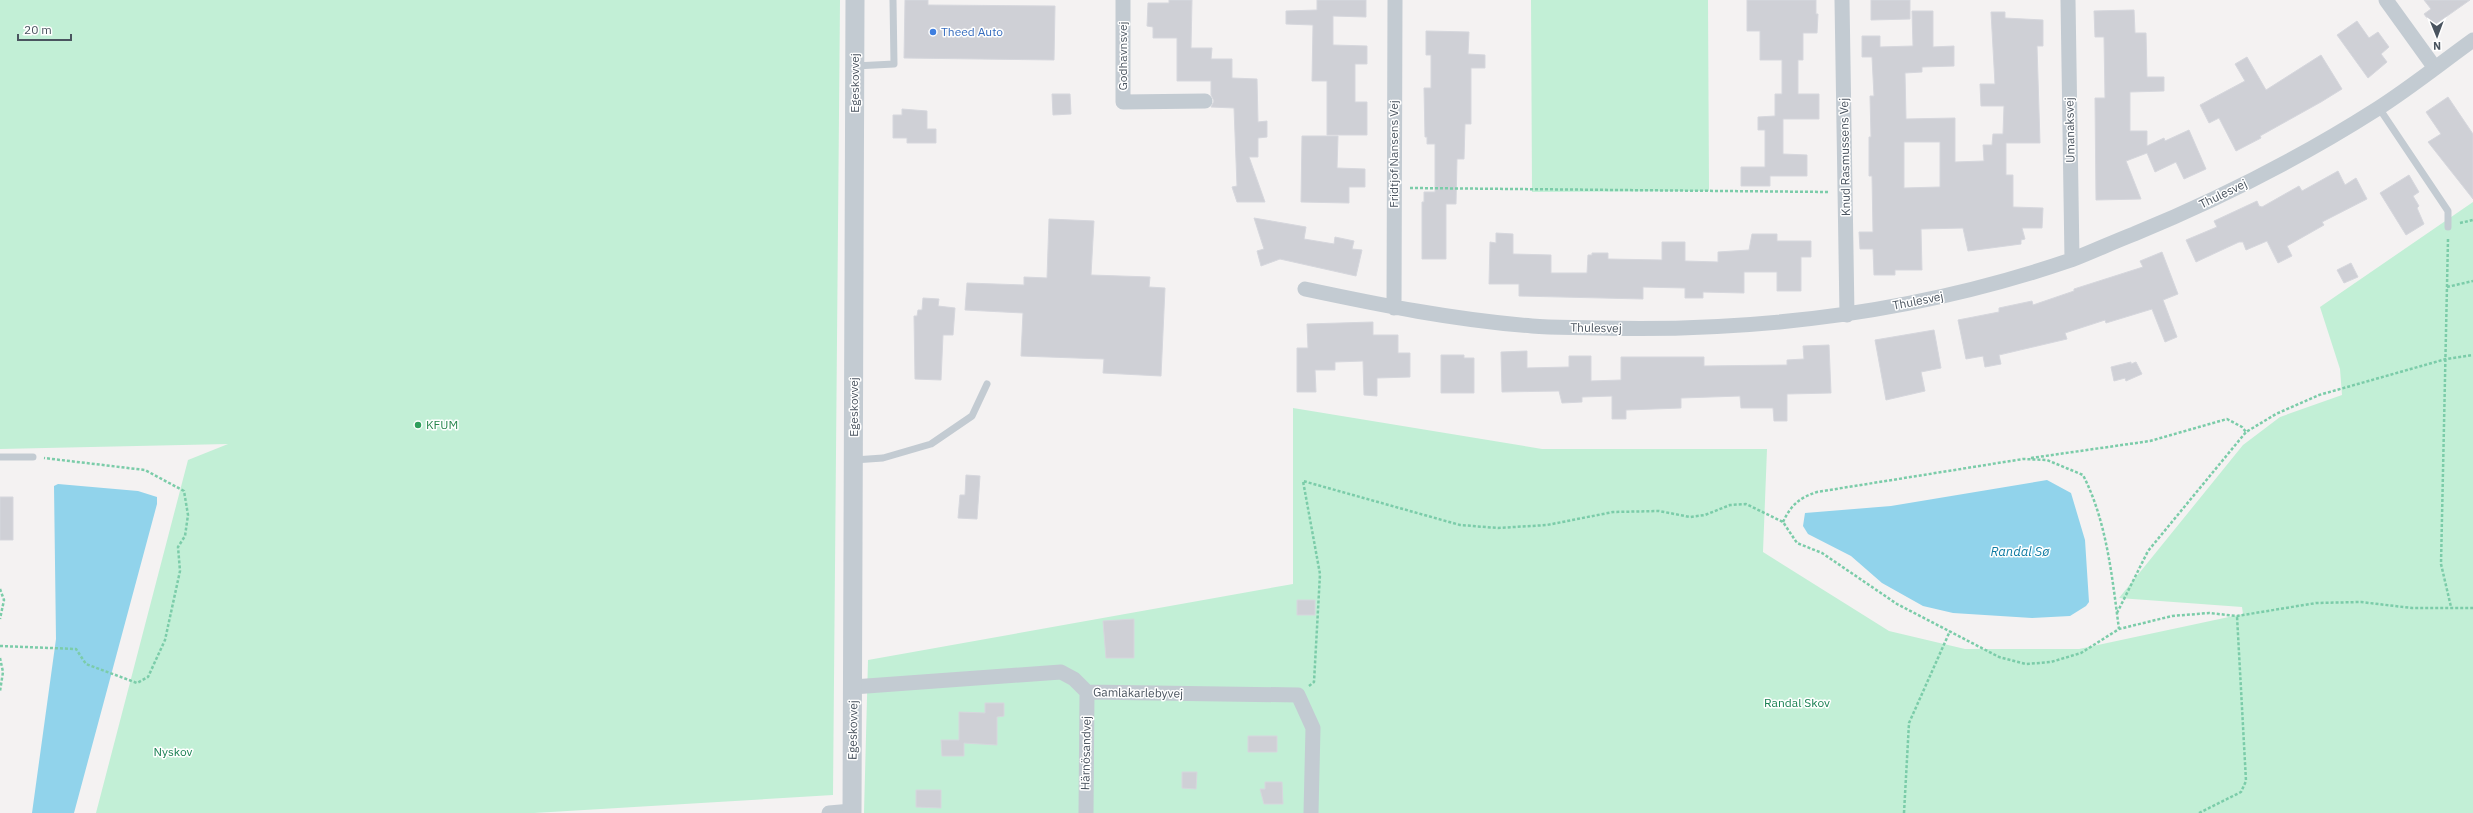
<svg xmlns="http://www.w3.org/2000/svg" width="2473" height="813" viewBox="0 0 2473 813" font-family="'IBM Plex Sans',sans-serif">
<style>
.green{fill:#c2efd6}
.water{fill:#91d3eb}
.building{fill:#cfd0d6;stroke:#d6d7dd;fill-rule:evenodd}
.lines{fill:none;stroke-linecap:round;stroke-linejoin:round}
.path{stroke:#7bcca9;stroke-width:2.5;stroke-dasharray:3 2;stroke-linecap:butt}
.service{stroke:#c3cbd2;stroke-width:7}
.minor{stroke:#c3cbd2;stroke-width:15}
.tertiary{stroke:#c3cbd2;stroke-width:19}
.shop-dot{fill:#3f7fe0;stroke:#fff;stroke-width:1.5}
.leisure-dot{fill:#2e9e5b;stroke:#fff;stroke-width:1.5}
.labels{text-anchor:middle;stroke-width:3;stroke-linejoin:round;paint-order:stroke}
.shop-label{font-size:12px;fill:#366cbe;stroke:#fff;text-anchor:start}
.street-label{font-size:12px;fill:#4a545f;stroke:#fff}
.leisure-label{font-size:12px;fill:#27864d;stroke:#fff;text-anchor:start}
.park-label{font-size:12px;fill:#1a8053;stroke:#fff}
.water-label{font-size:13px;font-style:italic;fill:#107ca3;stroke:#fff}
</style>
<rect width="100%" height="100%" fill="#f4f2f2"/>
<path class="green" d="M0,0H840L833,795L534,813H96L188,460L228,444L0,449Z
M1531,0H1708L1709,191L1532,192Z
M2473,202V813H864L868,660L1293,584V408L1542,449H1767L1763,552L1889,631L1965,649H2079L2243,614L2242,607L2119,598L2243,445L2280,417L2342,395L2340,369L2320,307Z"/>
<path class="water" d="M2047,480L2071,493L2085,540L2089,602L2086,606L2070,616L2032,618L1953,613L1923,606L1882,583L1851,556L1808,534L1803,526L1805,513L1891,506Z
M58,484L138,491L157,497V504L74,813H32L56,639L54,486Z"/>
<path class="building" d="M905,0H928V5L1055,6L1054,60L904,58Z
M1169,0H1192L1191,48H1212L1211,59H1232V78L1257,79L1258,122L1267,121V137L1258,138V157H1249L1265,202H1237L1232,187L1237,186L1234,108L1211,107L1214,101L1211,95V81H1177V38H1153V27L1147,26L1148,3H1169Z
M1317,0H1366V17L1333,16V45L1367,46V64H1355V102H1367V135H1327V81H1312L1313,25L1286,24V11L1317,10Z
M1747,0H1816V14H1818L1817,33H1803V60H1798V94H1819V119H1783V154L1807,155V176H1770V186H1741V167H1765V130H1758V117L1775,116V94H1782V60H1760V31H1747Z
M1871,0H1910V19L1871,20Z
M2424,0H2470L2433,26L2424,14L2431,9Z
M2134,10L2135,33H2146L2147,77H2164V91L2130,92V131H2147V146L2164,138L2165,141L2189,130L2206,169L2184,179L2176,162L2155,172L2147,153L2126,161L2141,199L2096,200L2095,98H2105L2104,37H2095L2094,11Z
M1912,11H1933V47L1954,46V66L1922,67V72L1905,73L1906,119L1955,118V162L1984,161L1983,145H1992L1993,134H2003L2004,106H1981L1980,84H1995L1991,12H2005V18L2043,20V46H2037L2040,143H2006V175H2013V207L2043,208L2042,228H2022L2025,239L2021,240V244L1968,251L1963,228L1921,229L1922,270H1895V275H1874L1873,249H1860L1859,232H1873L1872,176H1869V137H1871L1870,96H1874L1872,57H1862V36H1880V47L1913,46ZM1904,142H1940V187L1904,188Z
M2357,21L2369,38L2378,32L2389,47L2381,54L2387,62L2368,78L2337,35Z
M1426,31L1469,32L1468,54L1485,55V68H1471V124H1465L1464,159H1457L1456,204H1446V259H1422V202H1424V192H1435V144H1427V137H1425L1424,88H1431V55H1426Z
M2321,55L2342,89L2321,102L2260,136L2261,138L2236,151L2219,118L2209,123L2200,105L2245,81L2235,64L2247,57L2266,90Z
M1052,94H1070L1071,114L1053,115Z
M2448,97L2473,134V199L2428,142L2441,134L2426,112Z
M902,109L927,111V129H936V143H907V138H893V115H902Z
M1302,136H1338L1337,168L1365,169V187H1349V203L1301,202Z
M2338,171L2345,185L2356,178L2367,199L2322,222L2324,225L2287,246L2292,256L2278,263L2267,241L2246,250L2243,242H2239L2196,262L2186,240L2217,227L2214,221L2257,201L2259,206L2262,207L2299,186L2302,191Z
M2409,175L2419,192L2413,196L2419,206L2417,208L2424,224L2406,235L2380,193Z
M1254,218L1306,227L1304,239L1334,244L1335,237L1354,241L1352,249L1362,250L1356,276L1280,259L1261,266L1257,251L1264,249Z
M1049,219L1094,221L1091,275L1150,277L1149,287L1165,288L1161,376L1103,373L1104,359L1021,356L1023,313L965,310L967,283L1024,285V277L1047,278Z
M1496,233L1513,234V254L1551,255V273H1587L1588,255H1592V253H1608V259L1662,260V242H1685V261L1718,262V252L1749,250L1752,234H1777V241H1811V257H1801V291H1777V272H1744V293L1703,292V298H1685V288L1643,287V299L1519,296V284H1489L1490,242L1496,243Z
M2162,252L2178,294L2163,300L2177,337L2165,342L2152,309L2106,323L2105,320L2065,333L2067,339L1999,355L2001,364L1985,367L1983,356L1966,359L1958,320L1999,312V308L2032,301L2033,305L2074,291V289L2143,267L2140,261Z
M2351,263L2358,277L2344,283L2337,270Z
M923,298L939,299L938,306L955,308L953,335H943L941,380L915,379L914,316H917L918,310H922Z
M1373,322V335H1398V353H1410V377L1377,378V396L1364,395L1363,361L1335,362V370H1315L1316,392H1297V348H1308L1307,324Z
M1934,330L1941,368L1921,372L1925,391L1886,400L1875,340Z
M1829,345L1831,393L1787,394V421H1774L1773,408H1741L1740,396L1681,398V408L1626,410V419H1612V396L1582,397V402L1562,403L1559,391L1502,392L1501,352L1527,351V368L1569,367V356H1591V381L1621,380V357H1704V366L1787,365V360L1804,359L1803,346Z
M1441,355H1464V358H1474V393H1441Z
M2131,362V364L2136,362L2142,374L2126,381L2125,378L2114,381L2111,367Z
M966,475L980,476L977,519L958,518L960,495H965Z
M0,497H13V540H0Z
M1297,600H1315V615H1297Z
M1134,619V658H1106L1103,621Z
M985,703H1004V716L997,717V745L964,743V756H942L941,740H959V712L985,713Z
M1248,736H1277V752H1248Z
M1182,772H1197L1196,789L1182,788Z
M1265,782H1282L1283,804H1264L1260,789H1265Z
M916,790H941V808L916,807Z"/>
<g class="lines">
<path class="path" d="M1410,188L1829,192
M2460,223L2473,220
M2448,239L2441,564L2451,607
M2447,287L2473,281
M2031,458L2150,441L2227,419L2242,427L2246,432L2276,414L2319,395L2446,359L2473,355
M1783,522C1791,505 1799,498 1817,492L2023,459L2047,460L2083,475C2107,522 2112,577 2119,629
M0,589L4,600L0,619
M2117,613L2148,551L2246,432
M0,646L76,649L86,664L137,683L148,677L165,640L180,571L178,547L185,536L188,515L184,491L145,470L44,458
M0,658L3,672L0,691
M1309,686L1314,682L1320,574L1303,481L1460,525L1498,528L1547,525L1613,512L1659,511L1690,517L1705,515L1730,505L1746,504L1783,522L1797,543L1822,553L1897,604L1999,657L2026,664L2051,662L2081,653L2119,629L2172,616L2209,613L2237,616L2316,603L2361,602L2412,608H2473
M1904,813L1909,723L1950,631
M2199,813L2241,792L2246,781L2237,616"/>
<path class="service" d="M855,66L894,64L893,0
M2379,108L2448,211V227
M0,457H33
M854,460L883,458L931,444L972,416L987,384"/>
<path class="minor" d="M1123,0V102L1205,101
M1842,0L1847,315
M2068,0L2072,259
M2386,0L2435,68
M1305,289C1380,305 1455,320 1532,326C1554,328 1577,327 1600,328C1760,332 1919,312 2071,260C2092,252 2113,242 2134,234C2219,199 2300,158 2377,109C2410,88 2441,63 2473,40
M1394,308L1395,0
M853,687L1061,672L1074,679L1087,692L1298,695L1313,728L1311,813
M829,813L852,811
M1086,813L1087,692"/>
<path class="tertiary" d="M852,813L855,0"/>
</g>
<circle class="shop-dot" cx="933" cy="32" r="4"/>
<circle class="leisure-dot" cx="418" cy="425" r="4"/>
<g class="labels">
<g class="shop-label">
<text x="941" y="36">Theed Auto</text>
</g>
<g class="street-label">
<text transform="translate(1123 56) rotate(-90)" y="4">Godhavnsvej</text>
<text transform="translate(855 83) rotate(-90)" y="4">Egeskovvej</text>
<text transform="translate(2070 130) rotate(-91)" y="4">Umanaksvej</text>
<text transform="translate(1394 154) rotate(-90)" y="4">Fridtjof Nansens Vej</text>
<text transform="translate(1845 157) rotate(-91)" y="4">Knud Rasmussens Vej</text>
<text transform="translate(2223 194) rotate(-26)" y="4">Thulesvej</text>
<text transform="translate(1918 301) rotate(-11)" y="4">Thulesvej</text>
<text transform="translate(1596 328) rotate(1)" y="4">Thulesvej</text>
<text transform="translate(854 407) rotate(-90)" y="4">Egeskovvej</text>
<text transform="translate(1138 693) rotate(1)" y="4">Gamlakarlebyvej</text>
<text transform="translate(853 730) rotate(-89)" y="4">Egeskovvej</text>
<text transform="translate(1086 753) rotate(-89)" y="4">Härnösandvej</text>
</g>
<g class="leisure-label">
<text x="426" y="429">KFUM</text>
</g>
<g class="park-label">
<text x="1797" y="707">Randal Skov</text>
<text x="173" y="756">Nyskov</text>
</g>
<g class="water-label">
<text x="2020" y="556">Randal Sø</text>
</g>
</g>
<g transform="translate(2437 36) rotate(179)" stroke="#ffffff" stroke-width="3" paint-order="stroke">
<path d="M0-3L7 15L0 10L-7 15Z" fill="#4a545f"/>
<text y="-6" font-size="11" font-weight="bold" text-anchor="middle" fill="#4a545f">N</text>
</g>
<path d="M18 34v6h53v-6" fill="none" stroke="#4a545f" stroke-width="2"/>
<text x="24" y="34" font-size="12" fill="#4a545f" stroke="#ffffff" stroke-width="3" paint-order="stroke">20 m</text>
</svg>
